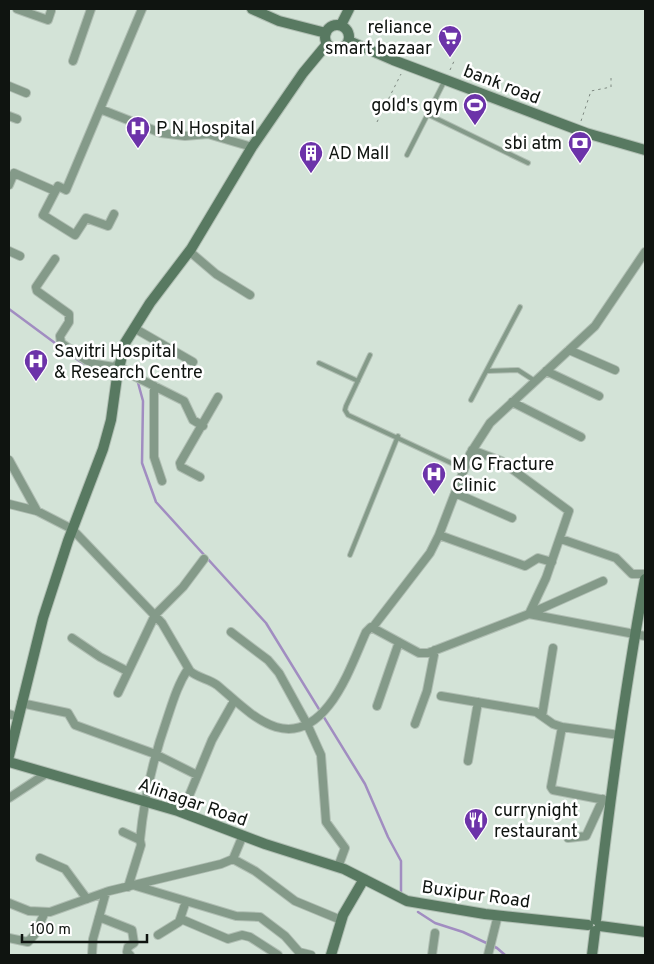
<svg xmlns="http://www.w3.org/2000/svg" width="654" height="964" viewBox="0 0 654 964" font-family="Overpass,sans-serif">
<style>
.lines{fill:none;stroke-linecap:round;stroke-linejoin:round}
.stream{stroke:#a18dc1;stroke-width:2.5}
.lane-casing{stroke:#b0beb3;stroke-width:6}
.street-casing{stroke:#b0beb3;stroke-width:10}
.secondary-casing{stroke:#b0beb3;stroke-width:12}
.path{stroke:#7e8981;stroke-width:1;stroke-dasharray:2.5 4;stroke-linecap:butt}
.lane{stroke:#849a89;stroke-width:4}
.street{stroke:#849a89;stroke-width:8}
.secondary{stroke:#587961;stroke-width:10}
.labels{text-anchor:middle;stroke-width:5;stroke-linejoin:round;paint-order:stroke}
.poi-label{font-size:18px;fill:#0f1410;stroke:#fff;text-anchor:start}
.street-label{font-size:18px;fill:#0f1410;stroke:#fff}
</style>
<rect width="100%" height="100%" fill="#d3e3d7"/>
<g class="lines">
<path class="stream" d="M9,309L82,363L87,364
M137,379L143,401L142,463L156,502L266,623L365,784L388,837L401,861V893
M418,912L435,923L463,932L497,948L505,955"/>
<g class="lane-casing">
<path id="lane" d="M427,114L528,163
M407,155L445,80
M370,355L346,406L345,410L348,415L464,469
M319,363L358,381
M487,371L518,370L535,381
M471,400L520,307
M350,555L398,436"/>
</g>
<g class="street-casing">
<path id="street" d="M17,9L48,20L51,11
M73,61L91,9
M9,86L26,93
M100,109L142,9
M9,116L17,119
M9,185L14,173L55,191
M114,214L108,226L86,218L75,235L43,215L58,186L66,190L100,109L161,133L185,136L208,134L252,147
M9,251L20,256
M189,251L216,274L250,295
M55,259L36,287L37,291L69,314V322L60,336L61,343L86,360L95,364L114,367L120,362
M134,328L193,362
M569,350L615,370
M120,365L126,372L184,401L193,420L203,426
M546,371L599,396
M154,386V457L162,481
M512,402L581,437
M472,450L501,461L569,511L546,578L529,614
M9,460L37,511
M200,477L181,467L180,463L218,397
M455,493L512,518
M9,504L37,511L72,529L162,623L190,671C198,678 209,679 217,685C235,700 254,720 276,727C327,742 351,665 366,632L371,627L419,653H428L529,614L645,636
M561,539L616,558L632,574H645
M552,562L538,558L525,566L439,535L470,454L490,423L595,326L645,252
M529,614L603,581
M373,627L430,553L439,535
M231,632L268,660L279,673L307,724L321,755L326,822L345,848L338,867
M72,638L100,657L127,671
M118,693L155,615L183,587L204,559
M441,696L536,712L553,724L562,727L619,735
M21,703L68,713L75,725L155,754L197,775
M377,706L399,642
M9,714L18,717
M542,716L553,648
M415,724L427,691L435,650
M562,727L551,787L553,790L610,801
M468,761L478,702
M9,798L47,773
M182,813L212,740L234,701
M123,832L140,840L141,845L128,887
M568,838L586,836L603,799
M140,840C144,798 153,759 167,719C173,701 178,684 188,669
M40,858L65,869L87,899
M233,859L255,871L295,901L341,920
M136,886L236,916L260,917L285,936L299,952L311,955
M9,903L29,911L50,912L109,891L221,864L233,859L243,835
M99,917L132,930L134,943L128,947L127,952L130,955
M181,919L228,939L242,935L250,937L278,955
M158,935L179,922L186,901
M9,938L28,942L35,934L45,912
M92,955L93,939L106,892
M432,955L435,933
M488,955L498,915"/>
</g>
<g class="secondary-casing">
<path id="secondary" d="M252,9L279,21L326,33
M325 37a12 12 0 1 1 24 0a12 12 0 1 1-24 0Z
M341,25L349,9
M349,41L393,60L586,133L645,150
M9,756L43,618L68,541L103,449L111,420L117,377L125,343L150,303L191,249L252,147L303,73L327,44
M9,762L178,811L265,844L344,869L407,901L485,914L588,925
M596,920C609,806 624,692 645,579
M600,926L645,932
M331,955L343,915L364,879
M592,955L595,931"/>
</g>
<path class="path" d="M450,70L455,59
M581,121L591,91L611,87V78
M377,122L401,74"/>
<use href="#lane" class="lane"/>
<use href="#street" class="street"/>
<use href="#secondary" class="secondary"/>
</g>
<defs>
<g id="supermarket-pin" transform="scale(1.25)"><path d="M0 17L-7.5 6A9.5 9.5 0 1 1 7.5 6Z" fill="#6c33a9" stroke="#fff"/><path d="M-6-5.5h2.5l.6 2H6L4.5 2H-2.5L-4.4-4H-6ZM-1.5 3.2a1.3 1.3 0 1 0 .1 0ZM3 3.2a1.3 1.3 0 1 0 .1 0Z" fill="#fff"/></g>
<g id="stadium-pin" transform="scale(1.25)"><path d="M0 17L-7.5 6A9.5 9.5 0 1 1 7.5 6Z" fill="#6c33a9" stroke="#fff"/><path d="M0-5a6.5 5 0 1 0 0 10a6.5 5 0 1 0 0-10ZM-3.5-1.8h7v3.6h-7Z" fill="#fff"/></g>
<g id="hospital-pin" transform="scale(1.25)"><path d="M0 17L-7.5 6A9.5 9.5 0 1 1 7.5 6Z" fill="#6c33a9" stroke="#fff"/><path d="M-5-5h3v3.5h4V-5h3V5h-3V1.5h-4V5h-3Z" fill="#fff"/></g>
<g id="bank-pin" transform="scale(1.25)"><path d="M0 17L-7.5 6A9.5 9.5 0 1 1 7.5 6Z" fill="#6c33a9" stroke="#fff"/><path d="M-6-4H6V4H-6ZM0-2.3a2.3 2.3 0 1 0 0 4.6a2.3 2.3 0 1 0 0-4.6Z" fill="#fff"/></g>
<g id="building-pin" transform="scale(1.25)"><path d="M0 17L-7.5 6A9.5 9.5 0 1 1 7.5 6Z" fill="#6c33a9" stroke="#fff"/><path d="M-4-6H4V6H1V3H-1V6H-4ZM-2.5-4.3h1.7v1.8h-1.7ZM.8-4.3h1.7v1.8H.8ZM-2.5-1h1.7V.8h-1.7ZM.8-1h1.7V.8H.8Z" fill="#fff"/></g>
<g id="restaurant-pin" transform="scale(1.25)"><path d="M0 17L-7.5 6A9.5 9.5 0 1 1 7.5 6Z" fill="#6c33a9" stroke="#fff"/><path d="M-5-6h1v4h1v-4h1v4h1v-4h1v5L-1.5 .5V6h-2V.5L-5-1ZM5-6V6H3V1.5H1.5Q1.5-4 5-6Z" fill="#fff"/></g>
</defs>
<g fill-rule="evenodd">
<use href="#supermarket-pin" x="450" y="37"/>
<use href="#stadium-pin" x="475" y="105"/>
<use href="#hospital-pin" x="138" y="128"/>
<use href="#bank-pin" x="580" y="143"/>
<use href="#building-pin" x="311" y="153"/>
<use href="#hospital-pin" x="36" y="361"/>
<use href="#hospital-pin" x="434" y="474"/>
<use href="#restaurant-pin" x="476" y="820"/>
</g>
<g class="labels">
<g class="poi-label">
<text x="432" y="33" text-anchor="end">reliance<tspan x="432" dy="21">smart bazaar</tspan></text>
<text x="458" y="111" text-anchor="end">gold's gym</text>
<text x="156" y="134">P N Hospital</text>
<text x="562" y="149" text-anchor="end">sbi atm</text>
<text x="328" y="159">AD Mall</text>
<text x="54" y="357">Savitri Hospital<tspan x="54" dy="21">&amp; Research Centre</tspan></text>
<text x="452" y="470">M G Fracture<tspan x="452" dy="21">Clinic</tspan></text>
<text x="494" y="816">currynight<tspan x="494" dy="21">restaurant</tspan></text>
</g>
<g class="street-label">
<text transform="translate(502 84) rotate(21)" y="6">bank road</text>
<text transform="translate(193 802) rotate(19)" y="6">Alinagar Road</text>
<text transform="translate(476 894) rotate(8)" y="6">Buxipur Road</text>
</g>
</g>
<rect width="654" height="964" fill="none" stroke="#0f1410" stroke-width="20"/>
<path d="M22 934v8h125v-8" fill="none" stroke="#0f1410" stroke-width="2.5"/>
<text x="30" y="934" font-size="15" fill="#0f1410" stroke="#ffffff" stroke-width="4" paint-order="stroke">100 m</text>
</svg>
